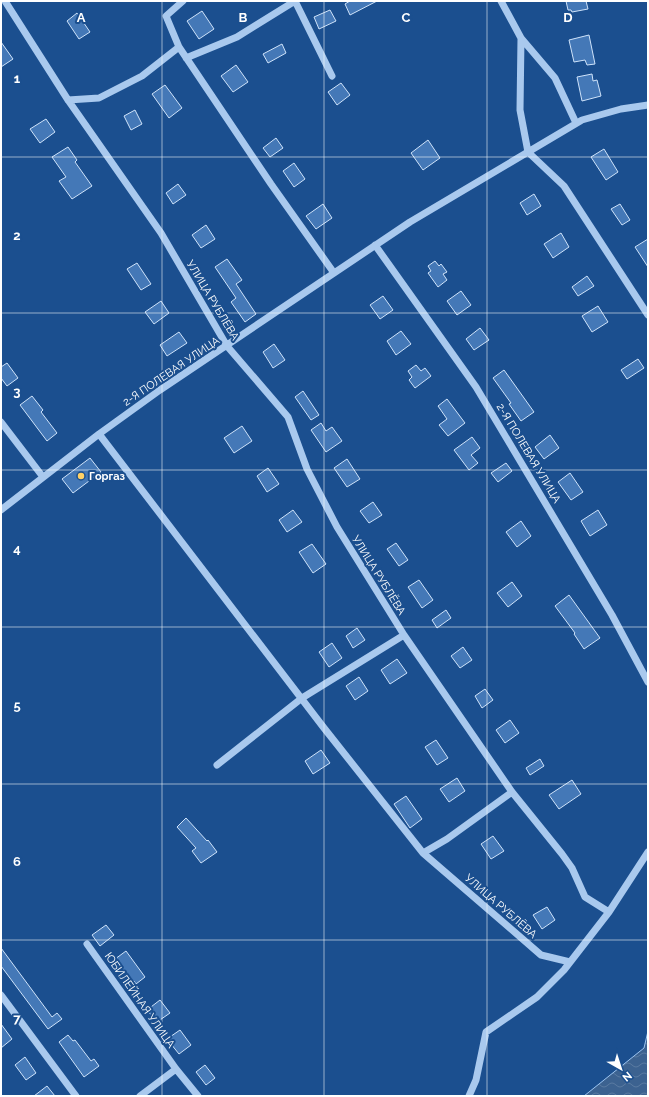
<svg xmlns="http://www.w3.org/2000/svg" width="649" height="1097" viewBox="0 0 649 1097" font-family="Raleway,sans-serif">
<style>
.water{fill:url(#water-waves);stroke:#9cc4f0}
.building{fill:#4478b7;stroke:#cfe3fa}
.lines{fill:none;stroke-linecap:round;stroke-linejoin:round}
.minor{stroke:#a9c9ee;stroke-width:7}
.grid{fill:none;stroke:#fff;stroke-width:1;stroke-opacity:0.55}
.poi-dot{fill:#ffd166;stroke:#1b4f8f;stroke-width:1.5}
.labels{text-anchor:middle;stroke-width:4;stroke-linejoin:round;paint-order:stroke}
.street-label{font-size:11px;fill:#fff;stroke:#1b4f8f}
.poi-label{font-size:11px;font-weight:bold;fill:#fff;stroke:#1b4f8f;text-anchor:start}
.grid-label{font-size:13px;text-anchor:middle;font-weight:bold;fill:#fff;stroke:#1b4f8f;stroke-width:4;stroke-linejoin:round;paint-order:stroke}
</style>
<defs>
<pattern id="water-waves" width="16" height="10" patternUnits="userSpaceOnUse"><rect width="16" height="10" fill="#3c6290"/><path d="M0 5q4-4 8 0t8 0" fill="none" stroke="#597aa1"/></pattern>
</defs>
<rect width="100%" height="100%" fill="#1b4f8f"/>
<path class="water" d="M648,1031V1096H584L644,1048Z"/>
<path class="building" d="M350,1H377L350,15L345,4Z
M566,1H586L588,9L572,12L571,10H568Z
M330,10L336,21L319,29L314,17Z
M202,11L214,29L199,39L187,21Z
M77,13L90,32L79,39L67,21Z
M589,35L595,64L587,65L585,60L574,62L569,40Z
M1,42L13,59L1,67Z
M282,44L286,53L268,63L263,54Z
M236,65L248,82L233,92L221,76Z
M592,74L593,81L597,80L601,96L582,101L577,77Z
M341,83L350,95L337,105L328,92Z
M165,85L182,108L169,118L152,94Z
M135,110L142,124L131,130L124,116Z
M46,119L55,132L40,143L30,129Z
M276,138L283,148L270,157L263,148Z
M428,140L440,158L423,170L411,153Z
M68,147L77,160L75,162L92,186L72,199L59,181L66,177L52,157Z
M604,149L618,172L606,180L591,157Z
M294,163L305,179L294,187L283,171Z
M178,184L186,195L173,204L166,193Z
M534,194L541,206L527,215L520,203Z
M323,204L332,218L316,229L306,216Z
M620,204L630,220L622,225L611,209Z
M206,225L215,239L201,248L192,235Z
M561,233L569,247L553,258L544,244Z
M648,239V267L635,247Z
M227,259L242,280L236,284L256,314L245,322L231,302L236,298L215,267Z
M435,261L439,266L441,264L447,272L443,274L447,280L438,287L428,273L431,271L428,266Z
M137,263L151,284L141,290L127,269Z
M587,276L594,286L578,296L572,287Z
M461,291L471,305L457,315L447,301Z
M383,296L393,310L380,319L370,305Z
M161,301L169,313L154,324L145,312Z
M598,306L608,322L592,332L582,316Z
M480,328L489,340L474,350L466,339Z
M401,331L411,344L396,355L387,341Z
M179,332L187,343L167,356L160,345Z
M274,344L285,360L273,368L263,352Z
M638,359L644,368L627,379L621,370Z
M7,363L18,378L7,386L1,378V367Z
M416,365L421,371L425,368L431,376L415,388L409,380L412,377L408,371Z
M504,370L534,412L521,421L509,404L511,403L493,378Z
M303,391L319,415L311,420L295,397Z
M32,396L43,410L41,412L57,433L47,441L20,405Z
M447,399L465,423L448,436L439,425L447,419L438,406Z
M321,423L326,431L332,427L342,441L326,452L311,430Z
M242,426L252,441L234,453L224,438Z
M550,435L559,448L544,459L535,447Z
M472,437L480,448L471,455L478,463L469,470L454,450Z
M90,458L101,472L73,493L62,479Z
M347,459L360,479L347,487L334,468Z
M506,463L512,471L498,482L491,473Z
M268,468L279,484L267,492L257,476Z
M570,473L583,492L571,500L558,482Z
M373,502L382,515L369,523L360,511Z
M293,510L302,522L287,532L279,520Z
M598,510L607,525L590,536L581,521Z
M521,521L531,536L517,547L506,532Z
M396,543L408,560L399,566L387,549Z
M312,544L326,564L313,573L299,552Z
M419,580L433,600L422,608L408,587Z
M512,582L522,596L508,607L497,593Z
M569,595L600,638L584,649L574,634L575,633L555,606Z
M446,610L451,618L437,628L432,620Z
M357,628L365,640L353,648L346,636Z
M332,643L342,658L329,667L319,652Z
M463,647L472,660L460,668L451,656Z
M397,659L407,673L390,684L381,670Z
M359,677L368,691L355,700L346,686Z
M485,689L493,700L482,708L475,696Z
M510,720L519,733L505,743L496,730Z
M436,740L448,758L437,765L425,747Z
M321,750L330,763L313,774L305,761Z
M540,759L544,766L530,775L526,768Z
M457,778L465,791L449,802L440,789Z
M572,780L581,794L559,809L549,795Z
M406,796L422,819L410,828L394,804Z
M186,818L207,841L208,840L217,852L201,863L192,851L196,848L177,827Z
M493,836L504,851L491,859L481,844Z
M547,907L555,920L542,929L533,915Z
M106,925L114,935L100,946L92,935Z
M1,948L52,1017L57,1013L62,1019L48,1029L1,966Z
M126,951L145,977L136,984L134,981L129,984L111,962Z
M160,1000L170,1013L157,1022L147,1010Z
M1,1024L12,1039L1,1048Z
M180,1030L191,1045L179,1054L167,1039Z
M68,1035L73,1041L75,1040L91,1061L94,1059L99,1066L84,1077L59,1042Z
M25,1057L36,1073L26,1080L15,1065Z
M205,1065L215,1078L206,1085L196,1072Z
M47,1086L55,1096H34Z"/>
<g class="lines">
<path class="minor" d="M5,1L68,100L161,233L227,346L288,417L307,469L337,527L404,635L512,792L562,854L572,868L585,897L609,912
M183,1L166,16L179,47L271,184L334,273
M295,1L332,76
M501,1L521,38L555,78L576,123
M521,38L520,110L528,152L564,186L648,315
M186,58L237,37L295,1
M68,100L99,98L142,76L179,47
M375,245L476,387L612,615L648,682
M1,422L43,477
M99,434L324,728L423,853L447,839L512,792
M1,510L99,434L160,390L410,222L582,120L621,109L648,105
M217,765L302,698L404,635
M423,853L541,955L570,962
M87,944L176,1069L198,1096
M1,995L76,1096
M140,1096L176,1069
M469,1096L476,1080L486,1032L537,997L564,970L609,912L648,852"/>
</g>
<path class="grid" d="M162,1V1096M324,1V1096M487,1V1096M1,157H648M1,313H648M1,470H648M1,627H648M1,784H648M1,940H648"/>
<circle class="poi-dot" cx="81" cy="476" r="4"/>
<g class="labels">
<g class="street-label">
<text transform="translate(213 300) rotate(59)" y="4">УЛИЦА РУБЛЁВА</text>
<text transform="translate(171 371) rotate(-34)" y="4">2-Я ПОЛЕВАЯ УЛИЦА</text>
<text transform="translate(529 453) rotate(59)" y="4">2-Я ПОЛЕВАЯ УЛИЦА</text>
<text transform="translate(379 575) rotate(58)" y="4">УЛИЦА РУБЛЁВА</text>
<text transform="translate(501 906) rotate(41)" y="4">УЛИЦА РУБЛЁВА</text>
<text transform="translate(140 1000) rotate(55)" y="4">ЮБИЛЕЙНАЯ УЛИЦА</text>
</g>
<g class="poi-label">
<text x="89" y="480">Горгаз</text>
</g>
</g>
<g class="grid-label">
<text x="81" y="22">A</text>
<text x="243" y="22">B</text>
<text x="406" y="22">C</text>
<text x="568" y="22">D</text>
<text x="17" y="83">1</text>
<text x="17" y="240">2</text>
<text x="17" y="396">3</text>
<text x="17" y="553">4</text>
<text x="17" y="710">5</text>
<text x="17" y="866">6</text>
<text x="17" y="1023">7</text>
</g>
<rect width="649" height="1097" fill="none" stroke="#ffffff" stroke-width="4"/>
<g transform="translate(621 1069) rotate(141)" stroke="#1b4f8f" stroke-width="3" paint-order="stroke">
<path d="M0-3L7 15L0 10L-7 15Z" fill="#ffffff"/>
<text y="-6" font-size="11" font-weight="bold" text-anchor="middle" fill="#ffffff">N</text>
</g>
</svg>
